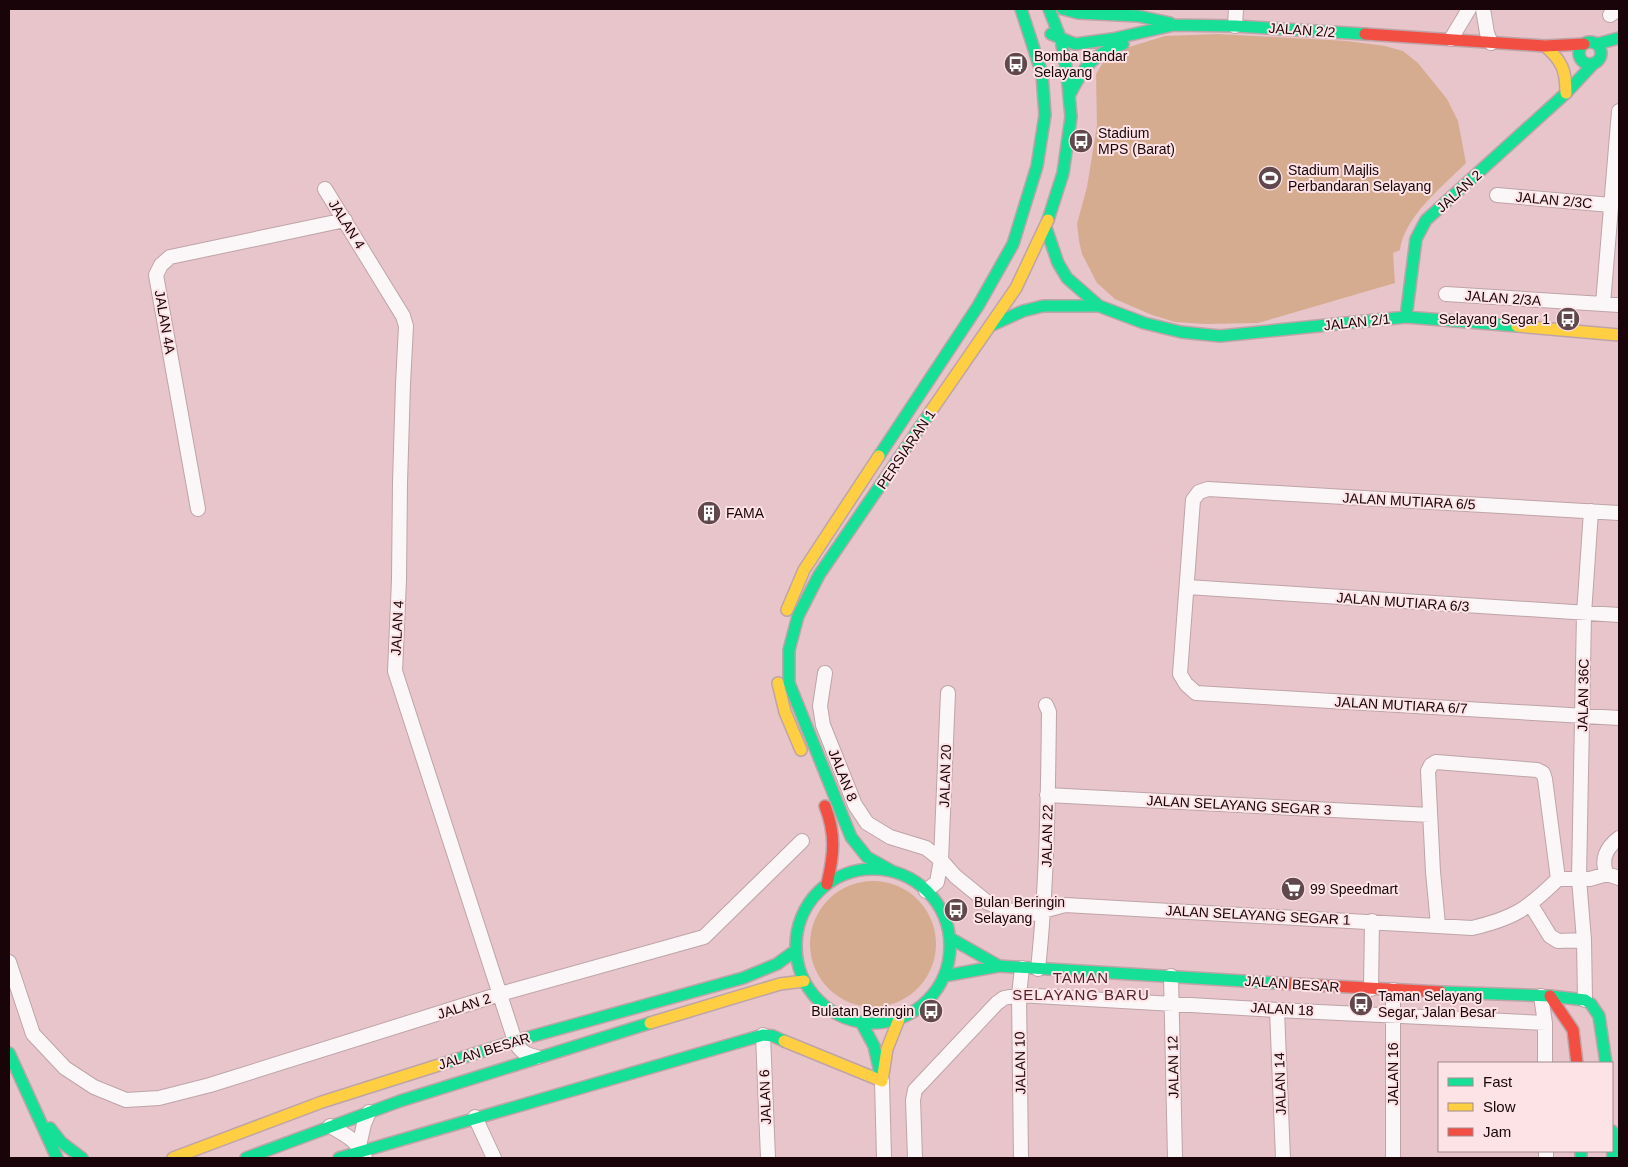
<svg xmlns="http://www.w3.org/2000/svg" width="1628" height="1167" viewBox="0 0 1628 1167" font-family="Helvetica,sans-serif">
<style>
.green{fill:#d6ac90}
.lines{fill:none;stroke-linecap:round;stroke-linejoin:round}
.street-casing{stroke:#bea4a8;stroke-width:16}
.fast-casing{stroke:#bea4a8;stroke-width:14}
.slow-casing{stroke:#bea4a8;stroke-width:14}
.jam-casing{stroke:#bea4a8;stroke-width:14}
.street{stroke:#fbf6f7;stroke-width:14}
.fast{stroke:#16e098;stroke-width:11}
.slow{stroke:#ffcf43;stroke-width:11}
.jam{stroke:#f24e42;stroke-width:11}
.labels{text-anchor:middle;stroke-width:4;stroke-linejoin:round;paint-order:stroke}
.street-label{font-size:14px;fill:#190509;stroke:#fde2e6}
.poi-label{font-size:14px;fill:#190509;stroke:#fde2e6;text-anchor:start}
.neighbourhood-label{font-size:15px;letter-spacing:1px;fill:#54222d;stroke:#fde2e6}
</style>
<rect width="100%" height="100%" fill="#e7c5ca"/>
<path class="green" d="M1218,34L1347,41L1385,46L1403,51L1418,63L1447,99L1458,121L1466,163C1443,186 1404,217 1400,250L1393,253L1395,283L1258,323L1204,324L1175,322L1152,315L1115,299L1097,283L1082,254L1079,241L1077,224L1087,187L1097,126L1096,74L1104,61L1129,47L1165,36Z
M810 944a63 63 0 1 1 126 0a63 63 0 1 1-126 0Z"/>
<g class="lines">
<g class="street-casing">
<path id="street" d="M1483,9L1487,33L1491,43
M1610,15L1619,9
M1235,26L1236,9
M1451,39L1469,9
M325,189L403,316L406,326L403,384L400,483L399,580L395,671L515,1041C520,1052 527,1055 537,1057
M1497,195L1611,205
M1446,294L1619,305
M1603,304L1619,111
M198,509L156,275L161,265L170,257L345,220
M1619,513L1208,489L1199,492L1193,500L1180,674L1186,684L1196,693L1619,718
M1187,587L1619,615
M825,673L820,706L823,725L855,805L867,823L890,837L926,848L941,860L955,876L988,903L1007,910L1032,914L1065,905L1472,928C1515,918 1527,909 1558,879H1590L1607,874L1619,878
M1047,795L1430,815
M1607,874C1600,860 1607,847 1619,838
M926,891L937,882L941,860L948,693
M1531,905L1550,936L1558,941L1584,940
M1438,925L1433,872L1428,771L1431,765L1436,762L1537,770L1543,773L1545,779L1558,879
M9,962L33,1034L65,1068L94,1087L126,1100L159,1098L210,1085L500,994L704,937L802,841
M1038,969C1047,884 1048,798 1049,712L1046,705
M1171,976L1175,1158
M1371,989L1372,921
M1393,990V1158
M1541,996L1545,1023V1063
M1585,1000L1584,940L1579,879L1584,614L1591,511
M1277,1010L1283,1158
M763,1035L768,1158
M882,1081L884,1158
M475,1117L494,1158
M330,1126C347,1136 356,1139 365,1158
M359,1146L364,1124L369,1112
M1546,1151V1158
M915,1158L913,1100L915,1090L997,1003L1004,998L1019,995L1277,1010L1545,1023
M1021,1158L1019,995L1022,968"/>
</g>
<g class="fast-casing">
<path id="fast" d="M1063,9L1078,13L1138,16L1170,23
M1051,34L1075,44L1112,39L1174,25L1235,26L1365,34
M1579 53a11 11 0 1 1 22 0a11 11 0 1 1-22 0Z
M1597,44L1619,38
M1069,96C1083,68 1092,54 1123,44
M1048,220L1063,173L1071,117L1067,73L1061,40L1049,9
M1046,228L1058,263L1067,278L1099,306
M1406,317L1416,239L1426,220L1566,93L1594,63
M990,326L1023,311L1043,306H1099L1144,323L1181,332L1220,336L1406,317L1517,326
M879,456L978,306L1013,244L1037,166L1045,115L1042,74L1021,9
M796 946a77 77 0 1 1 154 0a77 77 0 1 1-154 0Z
M892,871L867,857L851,837L789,683V650L798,616L819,575L931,411
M950,938L999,966
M944,976L999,966L1276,983
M1441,992L1550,996L1585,1000L1591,1004L1599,1016L1606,1063
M861,1022L874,1046L880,1072
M9,1053L57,1158
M442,1064L515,1041L743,978L777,964L796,950
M50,1128L61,1142L82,1158
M1612,1131L1613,1158
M1581,1151V1158
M246,1158L400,1101L650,1023
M339,1158L763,1035L773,1036L784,1041"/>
</g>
<g class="slow-casing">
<path id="slow" d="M1545,46C1562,61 1566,70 1566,93
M1517,326L1619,335
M931,411L1016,288L1048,220
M787,610L804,570L879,456
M778,683L785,712L801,750
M650,1023L780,984L804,981
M784,1041L882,1081
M882,1081L887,1049L899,1019
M173,1158L322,1102L442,1064"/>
</g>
<g class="jam-casing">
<path id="jam" d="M1365,34L1545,46L1584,44
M825,806C836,835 834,854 827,884
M1276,983L1441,992
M1550,996L1573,1030L1577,1063"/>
</g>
<use href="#street" class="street"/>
<use href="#fast" class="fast"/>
<use href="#slow" class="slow"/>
<use href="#jam" class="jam"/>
</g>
<defs>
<g id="bus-disc" transform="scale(1.25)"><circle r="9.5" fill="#61484d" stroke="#fde2e6"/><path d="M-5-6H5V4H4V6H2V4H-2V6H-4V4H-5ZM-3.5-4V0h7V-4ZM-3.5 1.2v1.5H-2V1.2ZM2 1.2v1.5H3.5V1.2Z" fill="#fff"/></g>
<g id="stadium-disc" transform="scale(1.25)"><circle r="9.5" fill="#61484d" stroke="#fde2e6"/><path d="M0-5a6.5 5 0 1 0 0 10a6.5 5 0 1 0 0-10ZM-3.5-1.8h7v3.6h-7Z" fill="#fff"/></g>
<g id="building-disc" transform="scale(1.25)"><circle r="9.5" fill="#61484d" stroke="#fde2e6"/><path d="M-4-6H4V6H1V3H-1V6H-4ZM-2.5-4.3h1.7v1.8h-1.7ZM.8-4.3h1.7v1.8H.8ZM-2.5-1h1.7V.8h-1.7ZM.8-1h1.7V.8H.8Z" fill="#fff"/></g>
<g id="supermarket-disc" transform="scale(1.25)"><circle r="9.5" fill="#61484d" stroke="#fde2e6"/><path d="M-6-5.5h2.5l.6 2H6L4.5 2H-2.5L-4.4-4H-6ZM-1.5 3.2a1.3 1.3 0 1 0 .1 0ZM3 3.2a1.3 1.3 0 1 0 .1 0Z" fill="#fff"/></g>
</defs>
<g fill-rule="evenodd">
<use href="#bus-disc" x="1016" y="64"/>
<use href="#bus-disc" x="1081" y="141"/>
<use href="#stadium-disc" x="1270" y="178"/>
<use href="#bus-disc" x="1568" y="319"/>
<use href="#building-disc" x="709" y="513"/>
<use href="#supermarket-disc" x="1293" y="889"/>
<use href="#bus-disc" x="956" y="910"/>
<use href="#bus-disc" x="1361" y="1004"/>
<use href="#bus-disc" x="931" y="1011"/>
</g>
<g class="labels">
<g class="street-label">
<text transform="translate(1302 30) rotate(4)" y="5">JALAN 2/2</text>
<text transform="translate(1459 191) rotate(-42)" y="5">JALAN 2</text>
<text transform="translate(1554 200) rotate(5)" y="5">JALAN 2/3C</text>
<text transform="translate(347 224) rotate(58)" y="5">JALAN 4</text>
<text transform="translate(1503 298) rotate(4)" y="5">JALAN 2/3A</text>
<text transform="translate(165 322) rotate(80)" y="5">JALAN 4A</text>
<text transform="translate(1357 322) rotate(-6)" y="5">JALAN 2/1</text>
<text transform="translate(906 449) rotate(-56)" y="5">PERSIARAN 1</text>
<text transform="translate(1409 501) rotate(3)" y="5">JALAN MUTIARA 6/5</text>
<text transform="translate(1403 602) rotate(4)" y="5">JALAN MUTIARA 6/3</text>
<text transform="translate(397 628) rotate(-87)" y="5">JALAN 4</text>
<text transform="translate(1583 695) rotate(-89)" y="5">JALAN 36C</text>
<text transform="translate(1401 705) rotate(3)" y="5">JALAN MUTIARA 6/7</text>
<text transform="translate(843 775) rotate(68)" y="5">JALAN 8</text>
<text transform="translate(945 776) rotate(-88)" y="5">JALAN 20</text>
<text transform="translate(1239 805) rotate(3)" y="5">JALAN SELAYANG SEGAR 3</text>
<text transform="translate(1047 836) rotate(-89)" y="5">JALAN 22</text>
<text transform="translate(1258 915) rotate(3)" y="5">JALAN SELAYANG SEGAR 1</text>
<text transform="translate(1292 984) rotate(4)" y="5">JALAN BESAR</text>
<text transform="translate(464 1006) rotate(-18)" y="5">JALAN 2</text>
<text transform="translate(1282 1009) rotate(3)" y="5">JALAN 18</text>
<text transform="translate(484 1051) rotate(-17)" y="5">JALAN BESAR</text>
<text transform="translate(1020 1063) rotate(-91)" y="5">JALAN 10</text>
<text transform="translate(1173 1067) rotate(-91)" y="5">JALAN 12</text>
<text transform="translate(1393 1074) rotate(-90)" y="5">JALAN 16</text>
<text transform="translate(1280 1084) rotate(-92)" y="5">JALAN 14</text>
<text transform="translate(765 1097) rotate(-92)" y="5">JALAN 6</text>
</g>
<g class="poi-label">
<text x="1034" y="61">Bomba Bandar<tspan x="1034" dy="16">Selayang</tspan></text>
<text x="1098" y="138">Stadium<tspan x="1098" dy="16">MPS (Barat)</tspan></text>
<text x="1288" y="175">Stadium Majlis<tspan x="1288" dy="16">Perbandaran Selayang</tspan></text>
<text x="1550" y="324" text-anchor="end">Selayang Segar 1</text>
<text x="726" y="518">FAMA</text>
<text x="1310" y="894">99 Speedmart</text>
<text x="974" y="907">Bulan Beringin<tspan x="974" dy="16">Selayang</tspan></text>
<text x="1378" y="1001">Taman Selayang<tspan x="1378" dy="16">Segar, Jalan Besar</tspan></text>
<text x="914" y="1016" text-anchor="end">Bulatan Beringin</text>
</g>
<g class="neighbourhood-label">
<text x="1081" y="983">TAMAN<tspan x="1081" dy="17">SELAYANG BARU</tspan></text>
</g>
</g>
<rect width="1628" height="1167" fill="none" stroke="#190509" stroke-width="20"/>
<rect x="1438" y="1062" width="175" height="90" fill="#fde2e6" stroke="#a28a8e"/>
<rect x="1448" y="1078" width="25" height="8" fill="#16e098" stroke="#a28a8e"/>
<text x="1483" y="1087" font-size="15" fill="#190509">Fast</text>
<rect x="1448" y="1103" width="25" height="8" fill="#ffcf43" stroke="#a28a8e"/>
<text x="1483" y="1112" font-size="15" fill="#190509">Slow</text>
<rect x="1448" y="1128" width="25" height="8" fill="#f24e42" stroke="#a28a8e"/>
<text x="1483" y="1137" font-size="15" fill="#190509">Jam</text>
</svg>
